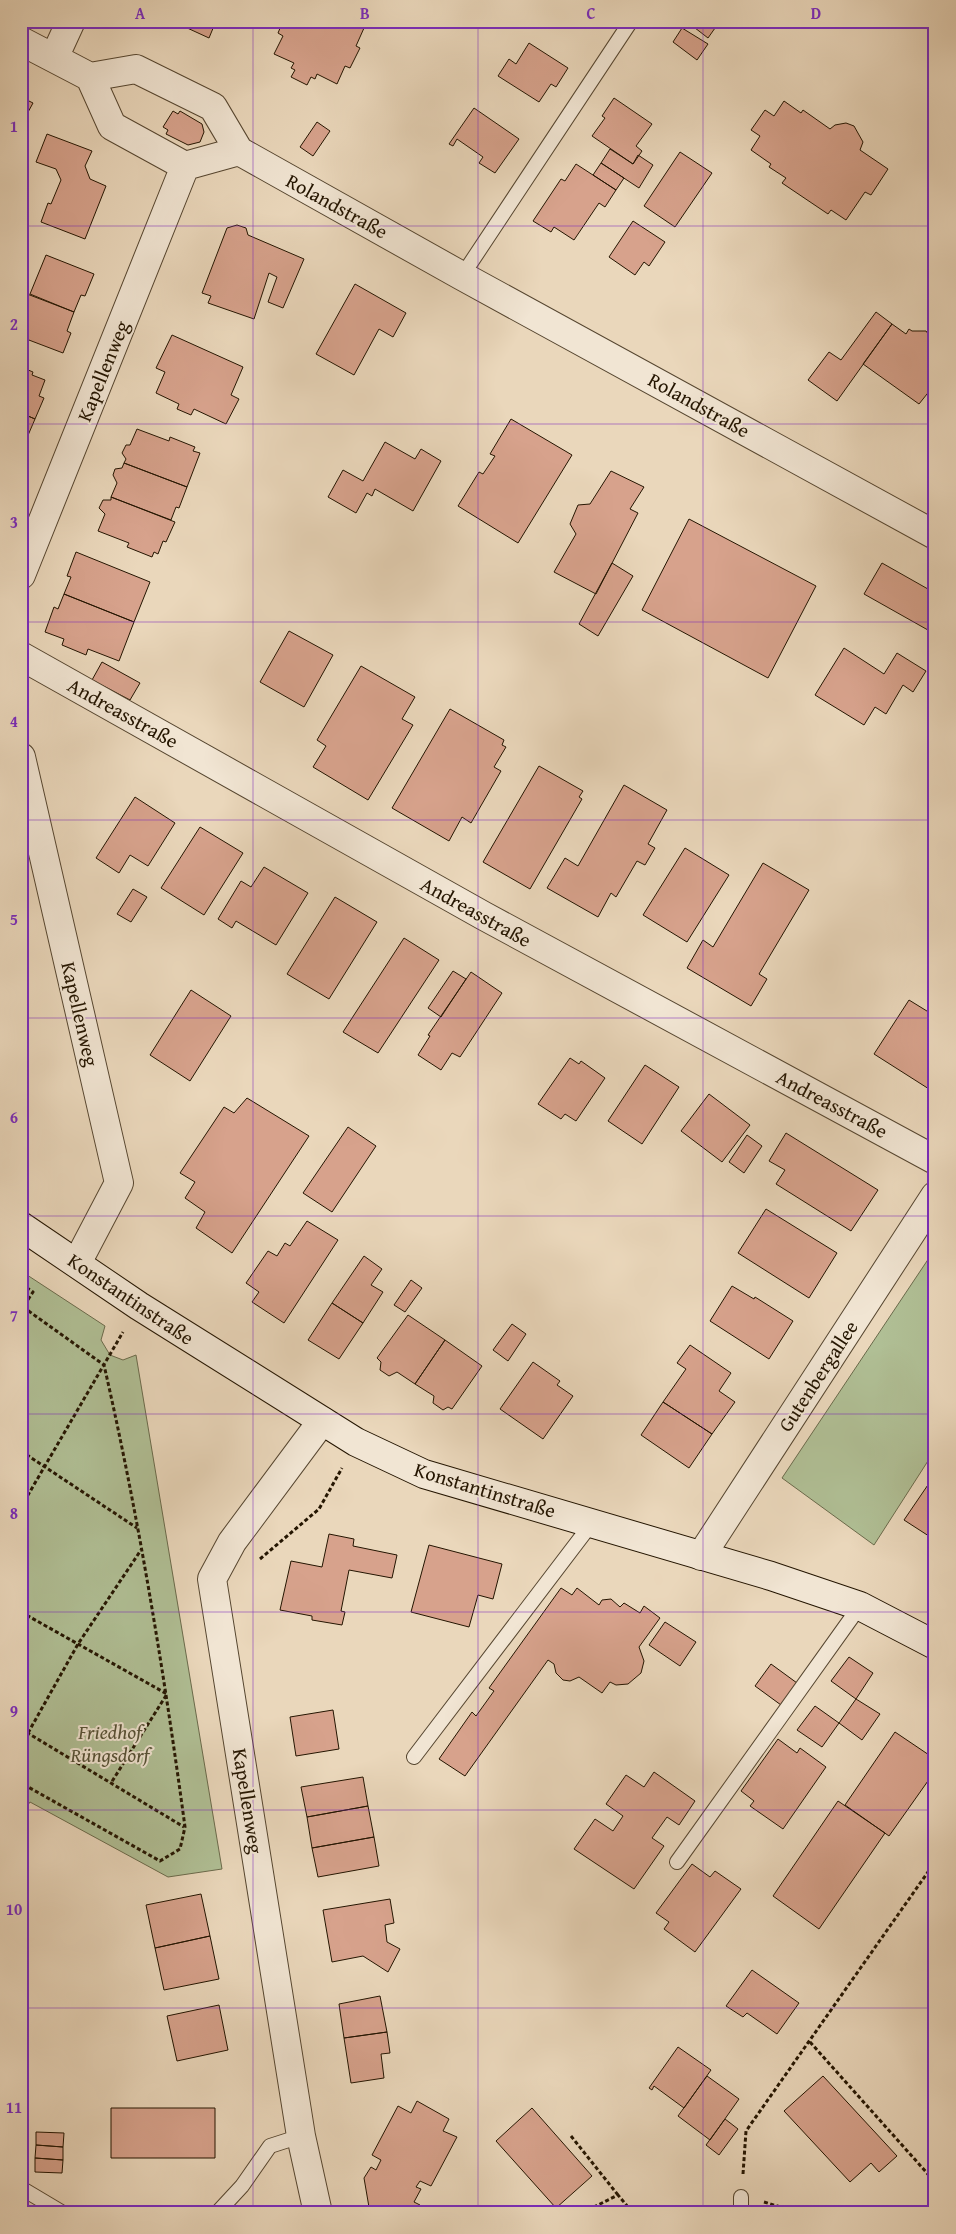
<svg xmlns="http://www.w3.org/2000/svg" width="956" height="2234" viewBox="0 0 956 2234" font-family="'Gentium Book Plus',serif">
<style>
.green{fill:#b0bf95;stroke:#6a6a4b}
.building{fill:#d7a28c;stroke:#241501}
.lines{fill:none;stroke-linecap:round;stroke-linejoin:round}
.service-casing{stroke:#564630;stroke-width:16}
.minor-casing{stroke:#564630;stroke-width:30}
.secondary-casing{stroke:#241501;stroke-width:30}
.path{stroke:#241501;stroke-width:3;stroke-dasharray:4 2.5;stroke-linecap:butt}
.service{stroke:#f1e5d3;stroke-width:14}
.minor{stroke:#f1e5d3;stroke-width:28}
.secondary{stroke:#f1e5d3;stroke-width:28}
.grid{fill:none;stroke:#7b2cbf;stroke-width:1;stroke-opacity:0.55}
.labels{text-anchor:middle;stroke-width:4;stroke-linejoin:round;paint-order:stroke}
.street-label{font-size:20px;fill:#241501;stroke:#f1e5d3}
.park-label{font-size:20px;font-style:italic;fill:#555035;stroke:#f1e5d3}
.neatline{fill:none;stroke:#7b2cbf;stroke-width:2}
.grid-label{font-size:16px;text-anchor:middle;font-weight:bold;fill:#7b2cbf}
</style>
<rect width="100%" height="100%" fill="#ead7bb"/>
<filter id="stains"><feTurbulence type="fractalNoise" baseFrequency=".004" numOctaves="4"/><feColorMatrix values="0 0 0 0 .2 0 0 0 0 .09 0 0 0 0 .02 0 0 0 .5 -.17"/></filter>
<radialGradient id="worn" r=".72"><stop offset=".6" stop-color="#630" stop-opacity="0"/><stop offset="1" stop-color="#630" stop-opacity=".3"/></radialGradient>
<path class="green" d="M935,1249V1450L874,1545L782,1478Z
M21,1271L105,1326L101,1340L110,1355L123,1360L136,1355L222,1869L168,1877L30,1802L21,1815Z
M21,1939L25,1941V2073H21Z"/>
<path class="building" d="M172,21H216L209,38Z
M283,21H349L364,28L356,46L360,48L350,68L345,66L337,84L317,74L315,79L311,77L307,85L291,77L295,70L291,68L294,63L274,54L283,36L278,33Z
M686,21H720L708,38Z
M682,28L708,44L697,60L673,42Z
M529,43L568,68L556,87L551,84L539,102L498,76L509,59L516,64Z
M21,97L33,103L21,125Z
M614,98L652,124L636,146L642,151L633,164L592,136L605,118L602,116Z
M784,101L801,113L803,110L830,129L835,125L846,123L854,126L863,142L860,150L888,169L871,195L865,192L846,220L831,210L828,214L782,183L786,178L769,167L771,164L751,150L760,136L751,130L765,110L774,116Z
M474,108L519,139L495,173L479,163L483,157L457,139L453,146L449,144Z
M173,111L178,114L180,111L202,124L204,132L200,142L188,145L166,134L168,130L163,127Z
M317,122L330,131L313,156L300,147Z
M47,134L92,151L85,166L90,179L106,186L85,239L41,222L48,203L51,204L61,180L56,169L36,162Z
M610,149L633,164L638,155L653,165L639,188L601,163Z
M680,152L712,173L675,227L644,206Z
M601,163L624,178L616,190L593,175Z
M576,164L616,190L605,207L599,203L574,240L554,227L551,232L533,221L561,179L565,181Z
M633,221L665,242L649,266L644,262L635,275L609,257Z
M237,225L246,228L248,235L304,259L283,308L268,302L277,277L269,273L254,319L208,303L211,296L202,293L227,228Z
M46,255L94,274L85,296L81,295L74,312L30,294Z
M355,284L406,313L393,337L379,329L354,375L316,354Z
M22,292L74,312L67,331L71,333L63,353L21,337Z
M876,312L892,324L837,401L808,380L829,352L841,360Z
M892,324L906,334L909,329L912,331H926L934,342L931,349L935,351V384L919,404L863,364Z
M172,335L243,367L231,395L239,399L226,424L194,409L191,415L177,409L179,404L156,393L165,372L156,368Z
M21,367L33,372L32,375L45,380L39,396L44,398L35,419L21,413Z
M21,413L35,419L26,440L21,439Z
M511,419L572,455L518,543L458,506L479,472L483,474L495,456L490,454Z
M137,429L169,441L170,437L195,447L193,451L200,453L187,487L124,463L126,459L122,453L126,445H130Z
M385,442L415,459L421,449L441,461L413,511L375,489L372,496L367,493L356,513L328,497L343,470L363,481Z
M124,463L187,487L179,508L176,507L171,520L111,497L117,483L113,475L115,469L122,468Z
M611,471L644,487L630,509L638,513L596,594L554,572L576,534L570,524L578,505L590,504Z
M111,497L175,522L166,542L163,541L158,554L154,552L152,557L127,547L129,543L98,531L105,514L99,508L103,500H111Z
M689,519L816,586L768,678L642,610Z
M76,552L150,582L134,622L64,594L71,577L67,576Z
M612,563L633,576L598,636L579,624Z
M882,563L935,593V634L864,594Z
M64,594L134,622L119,661L88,649L86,655L62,645L64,639L45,632L54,607L58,609Z
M289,631L333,655L304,707L260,682Z
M844,648L884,674L897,653L926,671L913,692L903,685L886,714L875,707L864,725L815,695Z
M102,662L140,683L130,700L92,680Z
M361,666L415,697L402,719L413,725L368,800L313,767L326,746L317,740Z
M450,709L504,740L502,745L506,747L494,767L501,771L471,823L462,817L449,841L392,808Z
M539,766L583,791L579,797L582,799L530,889L483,862Z
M624,785L667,810L648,844L655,848L645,865L637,861L616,897L611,893L598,917L547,888L565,858L578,866Z
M135,797L175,823L148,866L130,855L119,873L96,858Z
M200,827L243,853L204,915L161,888Z
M685,848L729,875L687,942L643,915Z
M763,863L809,890L759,974L767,979L751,1006L687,968L703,940L713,947Z
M264,867L308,893L276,945L236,921L232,928L218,919L241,881L251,887Z
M133,889L147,897L131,922L117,914Z
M335,897L377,922L329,999L287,974Z
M404,938L439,960L378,1053L343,1032Z
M453,971L466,979L441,1017L428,1008Z
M471,972L502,993L460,1057L452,1053L441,1070L418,1055L430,1036L428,1035Z
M191,990L231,1016L190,1081L150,1055Z
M909,1000L935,1016V1080L929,1089L874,1054Z
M570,1058L579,1064L581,1061L605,1078L576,1121L565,1114L561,1119L538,1104Z
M645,1065L679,1087L642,1144L608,1121Z
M709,1094L750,1125L722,1162L681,1131Z
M247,1098L309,1136L232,1253L196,1228L205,1212L185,1198L195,1182L180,1173L224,1107L234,1113Z
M348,1127L376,1146L332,1212L303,1193Z
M786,1133L878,1190L851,1231L776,1184L785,1170L769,1161Z
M747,1135L762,1146L744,1173L729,1162Z
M766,1209L837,1253L809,1298L738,1253Z
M307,1221L338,1240L284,1323L252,1302L259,1292L246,1283L268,1251L277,1256L285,1243L290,1246Z
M364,1256L382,1269L371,1285L383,1292L363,1323L332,1303Z
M411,1280L422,1288L405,1312L394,1305Z
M732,1286L754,1299L755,1297L793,1321L769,1359L710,1321Z
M332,1303L363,1323L339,1359L308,1340Z
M408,1315L445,1340L415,1384L397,1372L389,1376L380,1370L381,1362L377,1358Z
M512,1324L526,1334L508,1361L493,1350Z
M445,1340L482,1366L452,1409L448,1407L443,1410L433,1403L434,1396L415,1384Z
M690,1345L731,1373L719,1391L735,1402L712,1434L663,1402L686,1369L677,1363Z
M533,1362L560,1381L557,1385L573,1396L543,1439L500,1409Z
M663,1402L712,1434L689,1468L641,1435Z
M934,1476H935V1540L904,1520Z
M329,1534L354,1539L353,1546L397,1555L392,1578L349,1570L341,1611L345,1612L342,1625L312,1620V1616L280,1610L291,1561L322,1567Z
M429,1545L502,1564L493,1599L478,1595L469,1627L411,1612Z
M561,1588L572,1595L577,1588L599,1605L602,1600L611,1599L620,1607L624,1603L640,1613L644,1606L660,1618L639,1647L644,1661L641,1673L628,1684L616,1685L610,1682L602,1693L579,1677L570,1681L563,1680L556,1673L554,1664L548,1660L465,1776L439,1759L472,1712L476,1716L494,1691L489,1688Z
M665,1622L696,1642L680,1666L649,1645Z
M849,1657L873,1673L856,1699L831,1681Z
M771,1664L797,1683L781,1705L755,1686Z
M856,1699L880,1714L862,1740L839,1723Z
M815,1706L839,1723L822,1747L797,1730Z
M333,1710L339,1749L296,1756L290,1717Z
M895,1732L935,1759V1771L889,1836L845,1805Z
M778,1739L797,1753L800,1748L826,1767L783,1829L750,1806L754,1801L741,1791Z
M654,1772L695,1801L679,1825L667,1817L652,1838L664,1846L634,1889L574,1849L595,1819L613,1831L623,1816L606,1804L626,1775L644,1787Z
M363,1777L368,1806L307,1817L301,1787Z
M838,1801L885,1833L819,1929L773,1896Z
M368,1806L374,1837L312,1848L307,1817Z
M374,1837L379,1866L318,1877L312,1848Z
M692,1864L710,1877L715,1871L741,1889L695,1952L664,1929L669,1922L656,1913Z
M201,1894L210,1936L155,1948L146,1905Z
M390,1899L394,1923L385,1925L387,1942L400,1949L388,1972L363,1956L332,1962L323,1910Z
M210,1936L219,1979L164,1990L155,1948Z
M752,1970L799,2003L777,2034L747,2013L743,2017L726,2006Z
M380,1996L387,2032L344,2038L339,2004Z
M219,2005L228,2050L177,2061L167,2016Z
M387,2032L390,2053L381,2054L384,2078L351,2083L344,2038Z
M678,2047L711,2070L684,2108L654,2086L652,2090L649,2088Z
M707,2076L739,2099L710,2140L678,2116Z
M823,2076L897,2156L879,2172L871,2163L850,2182L784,2111Z
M417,2101L449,2119L443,2131L457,2137L431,2186L420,2181L416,2187L421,2189L414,2202L420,2205L421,2213H370L364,2178L371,2167L376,2170L381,2160L372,2155L398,2106L411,2113Z
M111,2108H215V2158H111Z
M532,2108L592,2176L556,2208L496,2141Z
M725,2119L738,2129L719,2155L706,2145Z
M36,2132L64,2133L63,2147L36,2145Z
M36,2145L63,2147V2160L35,2158Z
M35,2158L63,2160L62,2173L35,2172Z"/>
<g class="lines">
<g class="service-casing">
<path id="service" d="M462,276L631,21
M414,1757L592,1523
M677,1862L860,1606
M21,2188L63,2213
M217,2213L242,2186L270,2146L301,2136
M741,2213V2197"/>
</g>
<g class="minor-casing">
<path id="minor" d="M21,41L90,77
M54,58L71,21
M239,151L185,166L112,126L90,77L136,69L213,107L239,151L462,276L935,535
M21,575L185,166
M21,656L484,916L935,1160
M21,757L119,1183L77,1263
M701,1556L935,1196
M318,2213L301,2136L212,1579L232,1542L322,1421"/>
</g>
<g class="secondary-casing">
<path id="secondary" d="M21,1226L139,1306L356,1442L424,1474L771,1576L860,1606L935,1645"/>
</g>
<path class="path" d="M21,1284L33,1292L23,1307L104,1365C139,1518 164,1672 185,1827L180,1849L160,1861L21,1783
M21,1451L137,1528
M21,1507L123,1332
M260,1559L319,1509L342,1468
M21,1612L167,1694L111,1783
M21,1729L184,1827
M28,1733L78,1644L141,1550
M810,2042L935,2182
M571,2136L618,2195
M743,2174L746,2131L935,1862
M764,2202L800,2213
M582,2213L618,2195L633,2213"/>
<use href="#service" class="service"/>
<use href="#minor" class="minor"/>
<use href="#secondary" class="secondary"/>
</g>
<path class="grid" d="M253,21V2213M478,21V2213M703,21V2213M21,226H935M21,424H935M21,622H935M21,820H935M21,1018H935M21,1216H935M21,1414H935M21,1612H935M21,1810H935M21,2008H935"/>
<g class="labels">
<g class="street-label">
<text transform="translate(337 206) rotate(29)" y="7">Rolandstraße</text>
<text transform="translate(103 371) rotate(-68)" y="7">Kapellenweg</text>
<text transform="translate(699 405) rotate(29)" y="7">Rolandstraße</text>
<text transform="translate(123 713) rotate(29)" y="7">Andreasstraße</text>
<text transform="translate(476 912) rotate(29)" y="7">Andreasstraße</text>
<text transform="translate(80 1014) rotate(77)" y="7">Kapellenweg</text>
<text transform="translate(832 1104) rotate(28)" y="7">Andreasstraße</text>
<text transform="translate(131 1299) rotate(34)" y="7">Konstantinstraße</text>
<text transform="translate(818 1376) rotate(-57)" y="7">Gutenbergallee</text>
<text transform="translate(485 1490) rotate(17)" y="7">Konstantinstraße</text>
<text transform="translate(248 1801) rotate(81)" y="7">Kapellenweg</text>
</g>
<g class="park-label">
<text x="110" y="1739">Friedhof<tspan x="110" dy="23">Rüngsdorf</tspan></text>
</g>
</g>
<rect width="956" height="2234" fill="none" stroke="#ead7bb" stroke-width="55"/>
<rect x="28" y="28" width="900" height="2178" class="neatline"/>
<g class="grid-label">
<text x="140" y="19">A</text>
<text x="365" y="19">B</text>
<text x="591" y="19">C</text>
<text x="816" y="19">D</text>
<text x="14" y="132">1</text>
<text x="14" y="330">2</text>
<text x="14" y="528">3</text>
<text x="14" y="727">4</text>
<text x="14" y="925">5</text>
<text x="14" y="1123">6</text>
<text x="14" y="1321">7</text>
<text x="14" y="1519">8</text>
<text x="14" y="1717">9</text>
<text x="14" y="1915">10</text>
<text x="14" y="2113">11</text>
</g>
<rect width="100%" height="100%" filter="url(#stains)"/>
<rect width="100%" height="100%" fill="url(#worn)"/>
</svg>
